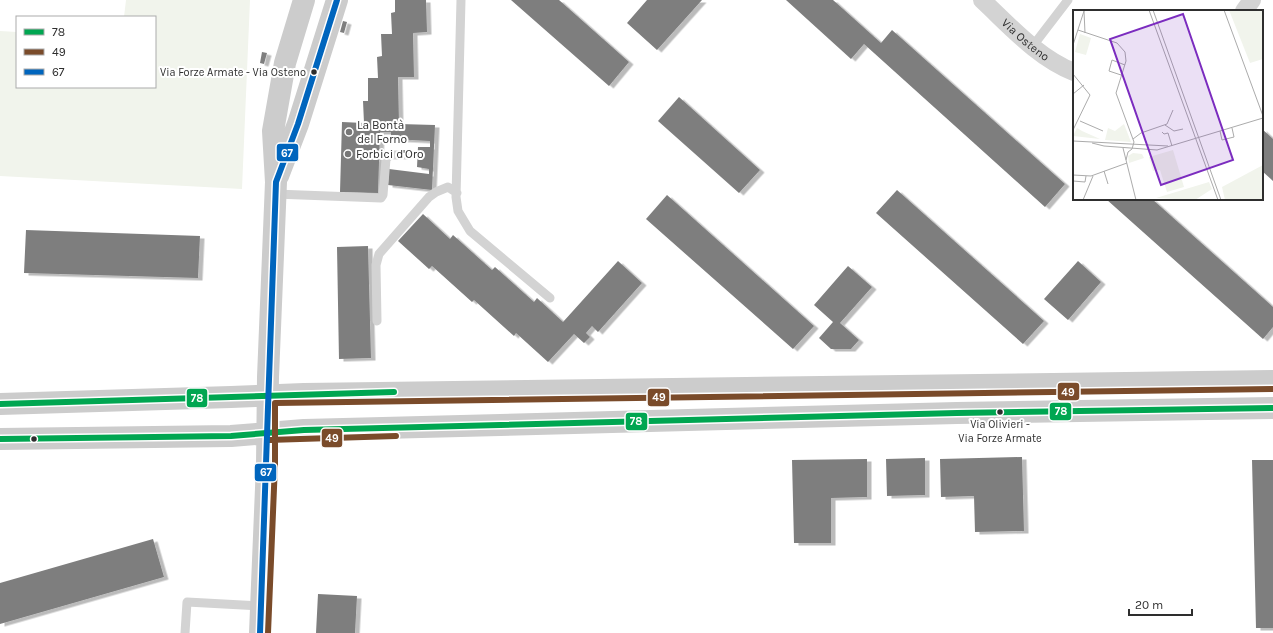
<svg xmlns="http://www.w3.org/2000/svg" width="1273" height="633" viewBox="0 0 1273 633" font-family="Karla,sans-serif">
<style>
.green{fill:#f1f4ec}
.building{fill:#7e7e7e;filter:url(#shadow)}
.lines{fill:none;stroke-linecap:round;stroke-linejoin:round}
.lane{stroke:#d3d3d3;stroke-width:9}
.street{stroke:#d3d3d3;stroke-width:18}
.secondary{stroke:#ccc;stroke-width:22}
.bus-1-casing{stroke:#fff;stroke-width:9}
.bus-2-casing{stroke:#fff;stroke-width:9}
.bus-3-casing{stroke:#fff;stroke-width:9}
.bus-1{stroke:#00a651;stroke-width:6}
.bus-2{stroke:#7a4b2a;stroke-width:6}
.bus-3{stroke:#0065bd;stroke-width:6}
.bus-dot{fill:#2e2e2e;stroke:#fff;stroke-width:1.5}
.poi-dot{fill:#777;stroke:#fff;stroke-width:1.5}
.labels{text-anchor:middle;stroke-width:4;stroke-linejoin:round;paint-order:stroke}
.bus-label{font-size:11px;fill:#2e2e2e;stroke:#fff;text-anchor:end}
.street-label{font-size:12px;fill:#2e2e2e;stroke:#fff}
.poi-label{font-size:12px;fill:#2e2e2e;stroke:#fff;text-anchor:start}
.inset-road{fill:none;stroke:#ababab;stroke-width:1}
.view{fill:#7b2cbf;fill-opacity:0.15;stroke:#7b2cbf;stroke-width:2}
.inset-edge{fill:none;stroke:#2e2e2e;stroke-width:2}
.line-badge{stroke:#fff;stroke-width:1.5}
.badge-label{font-size:11px;text-anchor:middle;font-weight:bold;fill:#fff}
</style>
<defs>
<filter id="shadow"><feDropShadow dx="4.5" dy="2.5" stdDeviation="0" flood-color="#0004"/></filter>
</defs>
<rect width="100%" height="100%" fill="#fff"/>
<path class="green" d="M126,0H250L242,189L0,176V31L17,32V87H155V17H124Z"/>
<path class="building" d="M395,0H426L427,32L413,33L414,77H398L399,124L435,125L432,190L388,185L389,169L429,174V169L417,167L418,147H430V141L391,139V132H380L378,193L340,192L342,122L364,123L363,101H368V78H378L377,57L382,56L381,34H392L391,13L395,12Z
M511,0H559L629,62L609,86Z
M647,0H702L657,50L627,23Z
M786,0H833L881,43L892,30L1065,184L1045,207L864,44L851,59Z
M343,21L347,22L344,33L340,32Z
M262,52L267,53L264,64L260,63Z
M679,97L760,170L739,193L658,121Z
M1262,129L1273,139V181L1262,171Z
M897,190L1044,321L1023,344L876,213Z
M667,195L814,326L793,349L646,219Z
M1106,199H1152L1273,307V327L1263,339Z
M423,214L450,239L453,235L492,270L495,267L534,302L537,298L563,322L618,261L642,283L598,332L592,326L586,333L590,337L584,343L574,334L548,362L516,333L514,336L474,300L472,302L432,266L429,269L398,241Z
M26,230L200,236L198,278L24,273Z
M368,246L371,358L339,359L337,247Z
M1078,261L1101,282L1068,320L1044,299Z
M848,266L872,287L840,323L859,340L851,349H831L819,338L833,322L814,305Z
M1022,457L1024,531L975,532L974,496L941,497L940,459Z
M925,458V495L887,496L886,459Z
M867,459V497L831,498V543H794L792,460Z
M1252,460H1273V628H1256Z
M153,539L164,577L0,624V583Z
M318,594L357,596L355,633H316Z"/>
<g class="lines">
<path class="lane" d="M461,0L456,197L458,211L470,231L550,298
M1032,47L1068,0
M275,194L381,198L383,195L386,159L390,155H408
M377,321L376,265L379,254L429,197L436,192L448,187L457,193
M185,633L187,602L261,606"/>
<g class="street">
<path id="s1" d="M982,0C1010,26 1038,58 1074,72"/>
<path d="M1244,11L1252,0"/>
</g>
<path class="secondary" d="M278,176L298,124L337,0
M0,404L231,397L304,394L1273,381
M0,439L231,436L304,430L957,413L1273,408
M260,633L267,464L268,377L276,182L273,131L285,63L304,0"/>
<g class="bus-1-casing">
<path id="bus-1" d="M0,404L394,392
M0,439L231,436L304,430L957,413L1273,408"/>
</g>
<g class="bus-2-casing">
<path id="bus-2" d="M268,440L396,436
M268,633L275,464V403L1273,389"/>
</g>
<g class="bus-3-casing">
<path id="bus-3" d="M260,633L276,182L298,124L337,0"/>
</g>
<use href="#bus-1" class="bus-1"/>
<use href="#bus-2" class="bus-2"/>
<use href="#bus-3" class="bus-3"/>
</g>
<g class="bus-dot">
<circle cx="314" cy="72" r="3.5"/>
<circle cx="1000" cy="412" r="3.5"/>
<circle cx="34" cy="439" r="3.5"/>
</g>
<g class="poi-dot">
<circle cx="349" cy="132" r="4"/>
<circle cx="348" cy="154" r="4"/>
</g>
<g class="labels">
<g class="bus-label">
<text x="306" y="76">Via Forze Armate - Via Osteno</text>
<text x="1000" y="428" text-anchor="middle">Via Olivieri -<tspan x="1000" dy="14">Via Forze Armate</tspan></text>
</g>
<g class="street-label">
<text dy="4" stroke="none"><textPath href="#s1" startOffset="59">Via Osteno</textPath></text>
</g>
<g class="poi-label">
<text x="357" y="129">La Bontà<tspan x="357" dy="14">del Forno</tspan></text>
<text x="356" y="158">Forbici d'Oro</text>
</g>
</g>
<g transform="translate(1073 10)">
<rect width="190" height="190" fill="#fff"/>
<path d="M156,0H190V49L177,53ZM7,24L18,28L13,45L2,42ZM51,114L58,132L32,130L35,118L42,121ZM4,118L9,121L27,129L0,126ZM100,140L111,177L94,182L87,160L80,161L76,147ZM60,143L69,144L71,148L56,153L55,146ZM190,155V190H152L149,177ZM136,172L139,179L122,190L83,188Z" fill="#f1f4ec"/>
<path class="inset-road" d="M76,0L145,190M80,0L148,190M151,0L190,106M11,1L12,23M5,20L44,33L52,42L53,51L43,83L61,132L59,139M0,35L11,1M0,64L17,85L0,120M48,65L36,61L39,50L52,55M0,84L11,75M7,111L30,121M92,115L101,121L110,119M147,121L149,130L161,127L159,118M89,122L91,124L95,123L99,136M60,129L68,123L94,114L100,100M0,131L95,136M19,133L31,136L84,140L190,108M50,138L63,190M53,150L55,142L59,139M31,161L35,174M0,165L18,166L54,153M0,171L12,172L13,166M10,190L20,166"/>
<path class="view" d="M110,4L160,150L88,175L37,29Z"/>
<rect width="190" height="190" class="inset-edge"/>
</g>
<g class="line-badge">
<rect x="276" y="143" width="23" height="19" rx="4" fill="#0065bd"/>
<rect x="1057" y="382" width="23" height="19" rx="4" fill="#7a4b2a"/>
<rect x="647" y="388" width="23" height="19" rx="4" fill="#7a4b2a"/>
<rect x="186" y="388" width="22" height="20" rx="4" fill="#00a651"/>
<rect x="1049" y="402" width="23" height="19" rx="4" fill="#00a651"/>
<rect x="625" y="412" width="23" height="19" rx="4" fill="#00a651"/>
<rect x="321" y="428" width="22" height="20" rx="4" fill="#7a4b2a"/>
<rect x="254" y="463" width="23" height="19" rx="4" fill="#0065bd"/>
</g>
<g class="badge-label">
<text x="287" y="157">67</text>
<text x="1068" y="396">49</text>
<text x="659" y="401">49</text>
<text x="197" y="402">78</text>
<text x="1061" y="415">78</text>
<text x="636" y="425">78</text>
<text x="332" y="442">49</text>
<text x="266" y="476">67</text>
</g>
<rect x="16" y="16" width="140" height="72" fill="#ffffff" stroke="#ababab"/>
<rect x="24" y="29" width="20" height="6" fill="#00a651" stroke="#ababab"/>
<text x="52" y="36" font-size="12" fill="#2e2e2e">78</text>
<rect x="24" y="49" width="20" height="6" fill="#7a4b2a" stroke="#ababab"/>
<text x="52" y="56" font-size="12" fill="#2e2e2e">49</text>
<rect x="24" y="69" width="20" height="6" fill="#0065bd" stroke="#ababab"/>
<text x="52" y="76" font-size="12" fill="#2e2e2e">67</text>
<path d="M1129 609v6h63v-6" fill="none" stroke="#2e2e2e" stroke-width="2"/>
<text x="1135" y="609" font-size="12" fill="#2e2e2e" stroke="#ffffff" stroke-width="3" paint-order="stroke">20 m</text>
</svg>
